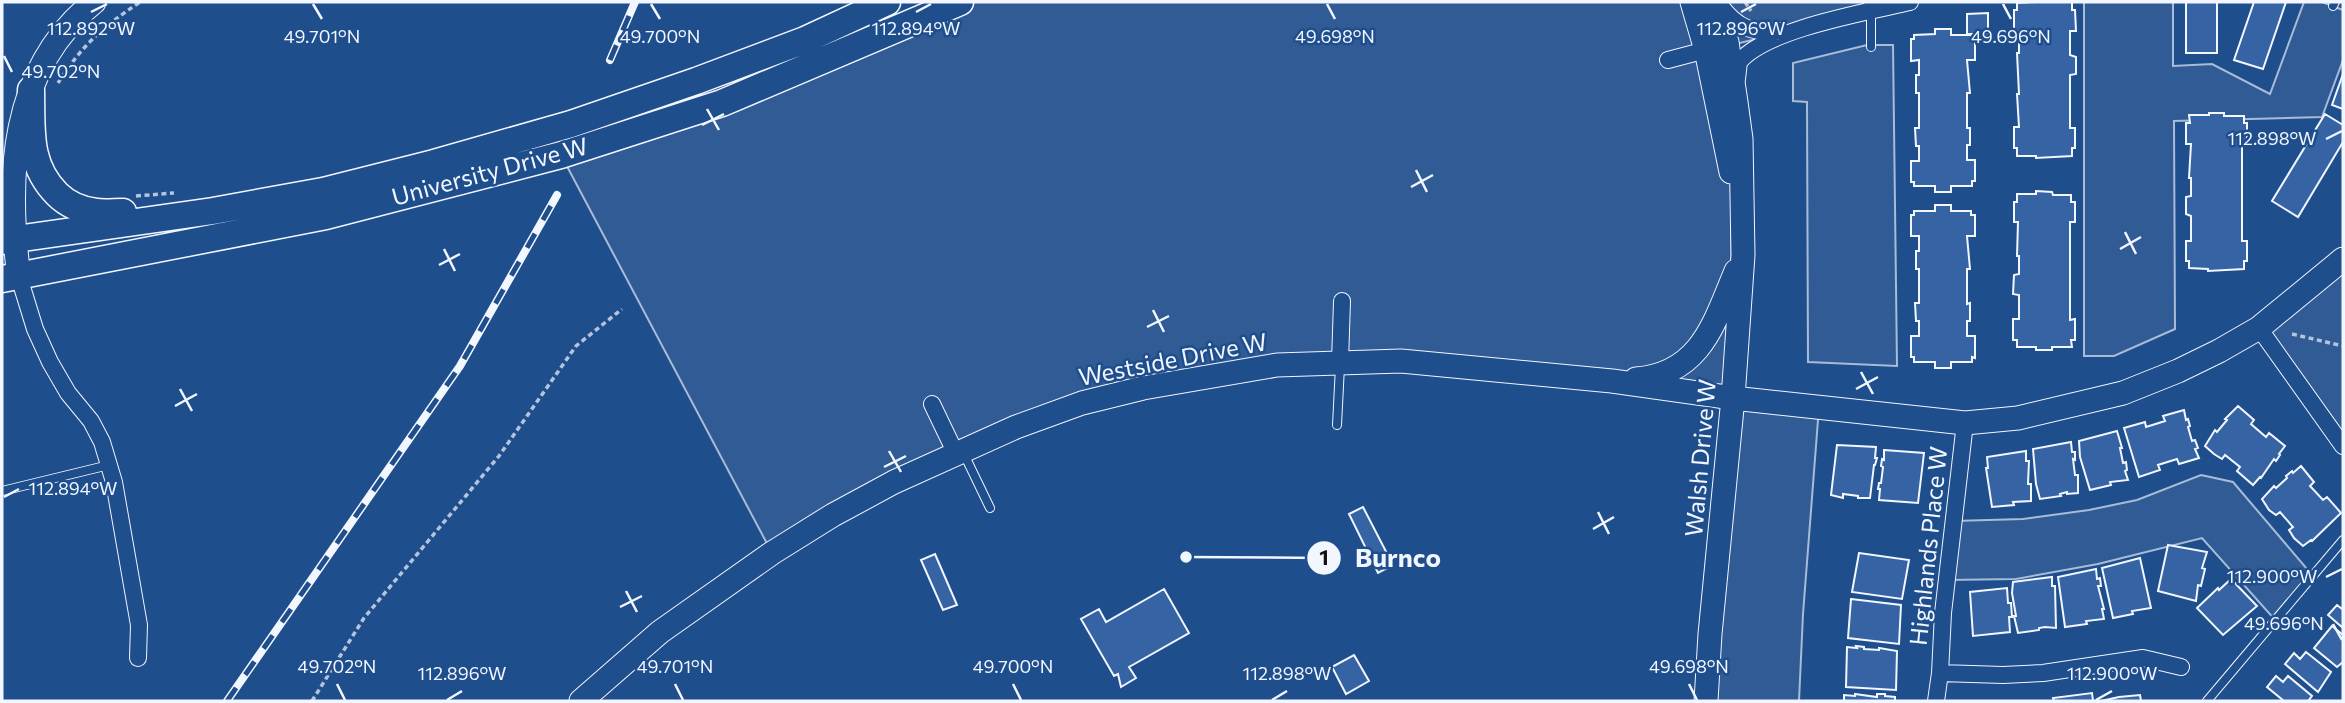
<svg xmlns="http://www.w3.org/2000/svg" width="2345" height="703" viewBox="0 0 2345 703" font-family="Commissioner,sans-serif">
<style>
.built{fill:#305b95;stroke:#a8bbd7;stroke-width:2}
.building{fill:#3563a3;stroke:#f2f6ff;stroke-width:2}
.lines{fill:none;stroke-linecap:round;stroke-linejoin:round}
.lane-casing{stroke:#f2f6ff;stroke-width:10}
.street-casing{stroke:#f2f6ff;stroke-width:18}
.secondary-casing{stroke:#f2f6ff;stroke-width:25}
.primary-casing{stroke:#f2f6ff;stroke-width:29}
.path{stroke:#b3c4dc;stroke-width:3.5;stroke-dasharray:5 3.5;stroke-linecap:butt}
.lane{stroke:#1f4e8c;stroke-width:8}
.street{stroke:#1f4e8c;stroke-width:16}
.secondary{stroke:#1f4e8c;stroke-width:23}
.primary{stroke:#1f4e8c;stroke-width:26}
.rail-casing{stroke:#f2f6ff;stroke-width:8}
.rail{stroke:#1f4e8c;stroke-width:5;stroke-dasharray:16;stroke-linecap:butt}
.ticks{fill:none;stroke:#f2f6ff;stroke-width:2.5}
.labels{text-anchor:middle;stroke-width:5;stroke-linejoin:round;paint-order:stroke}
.street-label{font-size:24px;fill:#f2f6ff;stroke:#1f4e8c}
.ticks-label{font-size:18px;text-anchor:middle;fill:#f2f6ff;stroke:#1f4e8c;stroke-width:5;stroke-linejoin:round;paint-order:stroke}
.leader{fill:none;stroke:#f2f6ff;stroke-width:2.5}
.callout-dot{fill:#f2f6ff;stroke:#1f4e8c;stroke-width:2.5}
.mark-label{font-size:21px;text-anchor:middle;font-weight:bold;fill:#111}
.callout-label{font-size:26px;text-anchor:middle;font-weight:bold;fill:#f2f6ff;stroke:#1f4e8c;stroke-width:5;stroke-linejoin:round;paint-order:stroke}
</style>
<rect width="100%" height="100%" fill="#1f4e8c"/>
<path class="built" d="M960,2H1910L1719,48L1730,106L1733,398L1819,407L1803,614L1799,701H1706L1733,399L1340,362L1082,403L772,553L561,155Z
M2084,2H2173V66L2212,64L2270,94L2304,2H2322L2343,10V60L2322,117L2174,121L2175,329L2114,356H2084Z
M1867,45H1893L1897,366L1808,362L1807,102L1793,101V63Z
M2343,259V446L2259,328Z
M2201,475L2233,482L2313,576L2276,621L2202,538L2098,564L2016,579L1947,580L1954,521L2023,519L2089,510L2137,500Z"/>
<path class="building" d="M2036,2H2072V10H2075L2076,31H2070V55L2076,57V74L2070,75V128H2075V148H2072V156L2036,158V156H2017V148H2014V127H2019L2017,94H2019L2017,53H2019V31H2014V10H2017V3Z
M2186,2H2217V53H2186Z
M2254,2H2286L2263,69L2234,60Z
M1988,13V34H1967V14Z
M1935,29H1951V35H1971L1972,39H1975V60H1967L1970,93H1967V128H1970V145H1967V160H1975V181H1972V186H1951V192H1935V186H1914V182H1911V161H1919V146H1916L1915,128H1919V93H1916V75H1919V60L1911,61V39H1914V35L1935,34Z
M2343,74V109L2332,105Z
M2209,113H2224V116H2244V123H2247V143H2242V241H2247V261H2244V269L2208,271V269L2189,268V261H2186V241H2191V216L2186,214V197L2191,196V178H2189L2191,144H2186V123H2190L2189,115H2209Z
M2325,114L2343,125V142L2298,217L2272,201Z
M2036,191L2052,192L2053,195H2071V202H2075V222H2070V320L2075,319V340H2071L2072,347H2052V350H2036V347H2017V340H2013V319H2019V295L2013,294L2014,275L2019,274V256H2017L2018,222H2014V202H2017V194H2036Z
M1935,205H1951V211H1971V215H1975V236H1967L1970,269H1967V304L1970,303V321H1967V336H1975V358L1972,357V362H1951V368H1935V362H1914V357H1911V336H1919V321H1916L1915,303H1919V269H1916V251H1919V236H1911V215H1914V211H1935Z
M2238,406L2254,420L2251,424L2266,437L2269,433L2285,446L2279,454L2280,455L2276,461L2274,459L2261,478L2260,477L2253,485L2237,471L2240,467L2225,455L2222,459L2214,454L2205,446L2215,430L2217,432L2227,420L2225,419Z
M2184,410L2186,420L2188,419L2190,426L2188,427L2192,441L2195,440L2198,448L2195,449L2199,458L2179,464L2177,459L2158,465L2160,470L2139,477L2124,428L2145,422L2146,427L2165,421L2163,416Z
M2117,431L2122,448H2120L2123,463L2126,462L2127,470L2125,471L2128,480L2110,482L2111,485L2090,490L2080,457L2079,441Z
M2071,442L2072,452H2075V460L2073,459L2075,475H2078V493L2067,494V492L2060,494L2061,496L2040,499L2036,484L2033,449Z
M1837,445L1876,447L1875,458H1877L1875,465H1874L1870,498H1858V496L1843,494V498L1831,495Z
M1884,450L1924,453L1918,503L1879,500L1880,489H1878L1879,483H1881L1883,467L1881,466L1882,459L1884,460Z
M2026,451V461H2029L2028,484H2031V501L2013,502L2014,505L1992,507L1986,468H1988L1987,457Z
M2301,466L2314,482L2310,486L2323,500L2327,497L2341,513L2312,541L2311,540L2303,546L2294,538L2289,530L2293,527L2280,512L2276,515L2269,510L2262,499L2274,486L2276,488L2287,478L2286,476L2292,471L2293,473Z
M1363,507L1393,565L1378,573L1349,514Z
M2168,545L2207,552L2202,568L2205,569L2201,586L2198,585L2196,601L2158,591Z
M1859,553L1909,560L1902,599L1852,592Z
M935,554L957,605L943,610L921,560Z
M2140,558L2151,608L2132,611L2133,614L2113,618L2102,568Z
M2096,569L2097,579L2100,578L2101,586H2098L2104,609H2102L2104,619L2086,621L2087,624L2065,627L2058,577Z
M2052,577V586H2055L2056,628L2045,627L2039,628V630L2018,633L2014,616H2016L2012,593L2013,582Z
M2231,579L2257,606L2223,635L2197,608L2218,588L2219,590Z
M2007,588L2008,603H2011L2012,617H2009L2010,632L1973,636L1970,592Z
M1164,589L1189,633L1129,667L1136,678L1121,687L1118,674L1114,676L1081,619L1099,609L1106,622Z
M1851,599L1901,605L1899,644L1848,638Z
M2337,605L2342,609L2343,608V628L2328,615Z
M2332,626L2343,635V662L2337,667L2314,648Z
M1856,646L1864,647V649L1879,650V648L1897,651L1896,690L1846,687L1847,647L1857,648Z
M2306,652L2331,672L2318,692L2285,664L2294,653L2300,659Z
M1354,655L1369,681L1346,694L1332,667Z
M2276,676L2283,682L2288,676L2312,696L2308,701H2284L2267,687Z
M2092,693L2093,701H2054L2053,698Z
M1855,694L1877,697V694H1885V696L1895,697V701H1844V695L1855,696Z
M2140,695L2141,701H2101L2119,697Z"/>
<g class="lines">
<g class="lane-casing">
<path id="lane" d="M1868,2L1871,11V47
M2333,6L2335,2
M1337,425L1340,366
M964,454L990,508
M2,491L109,465
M2207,701L2343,540"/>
</g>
<g class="street-casing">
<path id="street" d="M1720,5C1738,29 1752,33 1781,31
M1668,60L1706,50
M1737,79L1739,62C1766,29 1867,12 1910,2
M19,277L35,329L50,362L68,393L91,421L102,442L114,482L139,625L138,658
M2259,328L2343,446
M1340,362L1342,301
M932,404L956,454
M1940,673L2003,675L2043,673L2143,658L2181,667
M1936,701L1940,673L1943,613L1965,423"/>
</g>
<g class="secondary-casing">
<path id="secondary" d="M1692,2L1706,50L1731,172
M19,277C6,178 10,69 94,2
M1636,379C1701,374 1714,323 1736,271
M581,701L660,632L772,553L833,515L894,482L1016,427L1082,403L1143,388L1277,365L1401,361L1612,381L1733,398L1965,423L2018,418L2123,393L2178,371L2219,351L2259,328L2343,259
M1706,701L1710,634L1733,398L1743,255L1741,139L1736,102L1727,42L1714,2"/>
</g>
<g class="primary-casing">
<path id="primary" d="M31,90C32,129 27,164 57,194C67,204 80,210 96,212C105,213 114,212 123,212
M2,241L213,211L323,191L434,163L571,124L696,81L805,40L887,2
M2,279L326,216L561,155L722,103L960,2"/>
</g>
<path class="path" d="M1745,2L1751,11
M58,83C82,45 103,27 140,2
M136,196L174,193
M2292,334L2343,346
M312,701L364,618L499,456L576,346L622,309"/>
<use href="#lane" class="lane"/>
<use href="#street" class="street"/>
<use href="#secondary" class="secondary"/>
<use href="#primary" class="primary"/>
<g class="rail-casing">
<path id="rail" d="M610,60L635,2
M227,701L460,366L557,195"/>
</g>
<use href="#rail" class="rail"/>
</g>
<path class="ticks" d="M313,4L322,19M651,4L660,19M1327,4L1335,19M2003,4L2011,19M91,12L107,4M916,12L931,4M1741,12L1756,4M4,56L12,72M707,109L719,130M702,125L724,114M2326,139L2342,131M1416,170L1427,192M1411,187L1433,175M2125,232L2136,254M444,249L455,271M2120,249L2141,237M439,265L460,254M1153,310L1164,332M1147,327L1169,316M1861,372L1873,394M180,389L192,411M1856,389L1878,377M175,406L197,394M889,451L901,472M884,467L906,456M4,497L19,489M1598,512L1609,534M1593,529L1614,517M2326,577L2342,569M626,591L637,612M620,607L642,596M2333,624L2342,640M337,684L345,700M675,684L683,700M1013,684L1021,700M1689,684L1697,700M447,700L462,691M1272,700L1287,691M2096,700L2112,691"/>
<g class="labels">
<g class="street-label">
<text transform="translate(490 172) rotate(-15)" y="8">University Drive W</text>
<text transform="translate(1173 360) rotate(-11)" y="8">Westside Drive W</text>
<text transform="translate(1701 458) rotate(-85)" y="8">Walsh Drive W</text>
<text transform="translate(1929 546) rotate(-84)" y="8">Highlands Place W</text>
</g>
</g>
<g class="ticks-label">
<text x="916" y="35">112.894°W</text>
<text x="91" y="35">112.892°W</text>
<text x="1741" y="35">112.896°W</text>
<text x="322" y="43">49.701°N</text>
<text x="660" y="43">49.700°N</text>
<text x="2011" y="43">49.696°N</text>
<text x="1335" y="43">49.698°N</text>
<text x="61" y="78">49.702°N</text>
<text x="2272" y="145">112.898°W</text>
<text x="73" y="495">112.894°W</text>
<text x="2272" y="583">112.900°W</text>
<text x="2284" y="630">49.696°N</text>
<text x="337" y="673">49.702°N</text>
<text x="675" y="673">49.701°N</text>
<text x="1013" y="673">49.700°N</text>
<text x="1689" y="673">49.698°N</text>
<text x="462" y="680">112.896°W</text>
<text x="1287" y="680">112.898°W</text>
<text x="2112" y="680">112.900°W</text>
</g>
<path class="leader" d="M1186 557L1324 558"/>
<g class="callout-dot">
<circle cx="1186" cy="557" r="7"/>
<circle cx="1324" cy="558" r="18"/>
</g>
<g class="mark-label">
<text x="1324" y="565">1</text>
</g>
<g class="callout-label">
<text x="1398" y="567">Burnco</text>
</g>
<rect width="2345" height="703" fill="none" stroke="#f2f6ff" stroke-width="7"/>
</svg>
